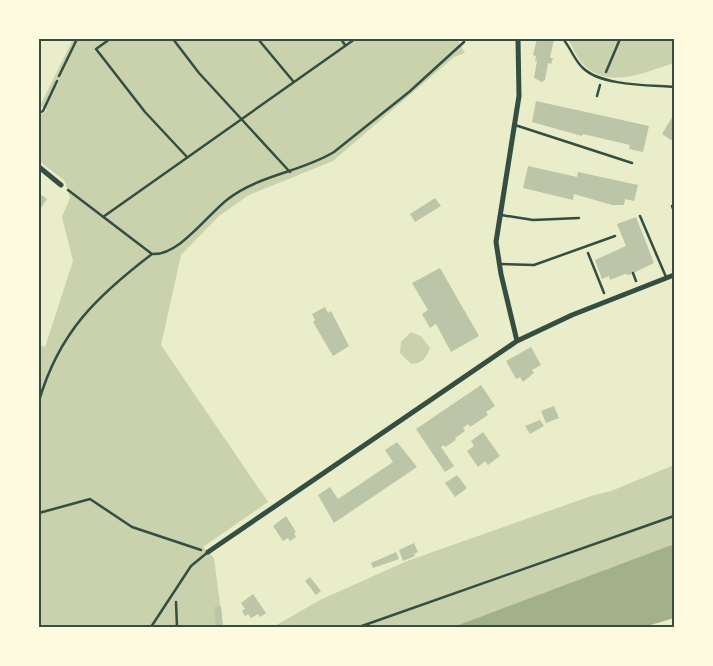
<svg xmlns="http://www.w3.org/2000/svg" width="713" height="666" viewBox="0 0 713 666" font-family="'Roboto Condensed',sans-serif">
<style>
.green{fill:#cad2ad}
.water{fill:#a3b18a}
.building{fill:#bcc5a7}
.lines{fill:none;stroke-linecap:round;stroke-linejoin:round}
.path{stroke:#344e41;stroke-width:2.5}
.service{stroke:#344e41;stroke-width:2.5}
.minor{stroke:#344e41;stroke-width:5}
.neatline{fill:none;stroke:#344e41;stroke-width:2}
</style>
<rect width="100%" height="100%" fill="#e9edc9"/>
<path class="green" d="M73,39H457L465,53L454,57L333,161L249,195L219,216L181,255L161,345L268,502L203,547L214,558L223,627H39V345L45,347L73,261L62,217L70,198L65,181L39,161V116L47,110L40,106Z
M568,39H674V63C645,72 607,91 582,63C576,56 573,47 568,39Z
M411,332L421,336L430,348C426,359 422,363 411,364L400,353L401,342Z
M674,465V544L453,627H273L320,600L407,561L594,495L611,491Z"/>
<path class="water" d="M674,544V618L644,627H453Z"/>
<path class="building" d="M537,39H554L550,58H553L551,64L548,63L545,80L542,82L534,78L537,61H535L536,56L533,55Z
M536,101L649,126L643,152L629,149L630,145L583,134L582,136L532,122Z
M674,114V142L662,134Z
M528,166L577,177L578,172L638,185L634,201L625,199L624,205H612L574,194L573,200L523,188Z
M39,193L47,199L39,211Z
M435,198L441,206L415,222L410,214Z
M636,217L654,263L629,275L625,274L610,280L609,276L602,279L595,260L626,246L617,224Z
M440,268L479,336L451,352L436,324L430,328L422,314L428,310L412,283Z
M325,307L328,313L331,311L349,346L333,356L313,322L315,320L312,314Z
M531,347L541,365L532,370L534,373L523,382L520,377L516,379L506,361Z
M481,385L495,406L486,412L488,415L470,427L468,424L463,428L465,431L455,438L456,440L445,447L444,445L441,447L454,466L445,472L416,429Z
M554,406L559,418L546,423L541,411Z
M540,420L544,426L530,434L525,426Z
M483,432L500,456L488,465L485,461L478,467L467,451L474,446L471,441Z
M397,442L417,467L334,523L318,495L330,487L338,499L393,462L385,450Z
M457,475L467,488L455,497L445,483Z
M286,516L296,532L294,533L296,537L290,541L288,538L283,541L273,526Z
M414,543L418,552L414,554L415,556L403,561L399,550Z
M396,552L399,559L373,568L371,563Z
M310,577L321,591L316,595L305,581Z
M253,594L266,613L260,617L258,614L251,618L248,614L245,616L242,611L245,609L241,603Z
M221,606L223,627H216L214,607Z"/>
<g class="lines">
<path class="path" d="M110,39L96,49L145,112L187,157
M173,39L199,73L290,172
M258,39L293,81
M341,39L345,45
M606,72L620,39
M59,76L77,39
M597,96L600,85
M68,190L152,254
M103,217L355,39
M588,253L604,293
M633,273L636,281
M39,401C59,332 97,296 152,254C179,256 207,215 228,199C259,175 301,172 334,152L409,92L464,42V39
M39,513L90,499L132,527L201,550
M176,602L177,627
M359,627L674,516"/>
<path class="service" d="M563,39C571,48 574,60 583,68C601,86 650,85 674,87
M39,113L43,111L57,81
M515,125L632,163
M672,206L674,211
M501,215L533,220L579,218
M640,216L666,277
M499,264L534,265L615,236
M151,627L191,566L208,552"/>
<path class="minor" d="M39,167L61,185
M517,341L501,274L496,242L519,96L518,39
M208,552L517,341L572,315L674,275"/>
</g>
<rect width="713" height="666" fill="none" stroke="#fefae0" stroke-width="80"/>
<rect x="40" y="40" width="633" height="586" class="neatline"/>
</svg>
